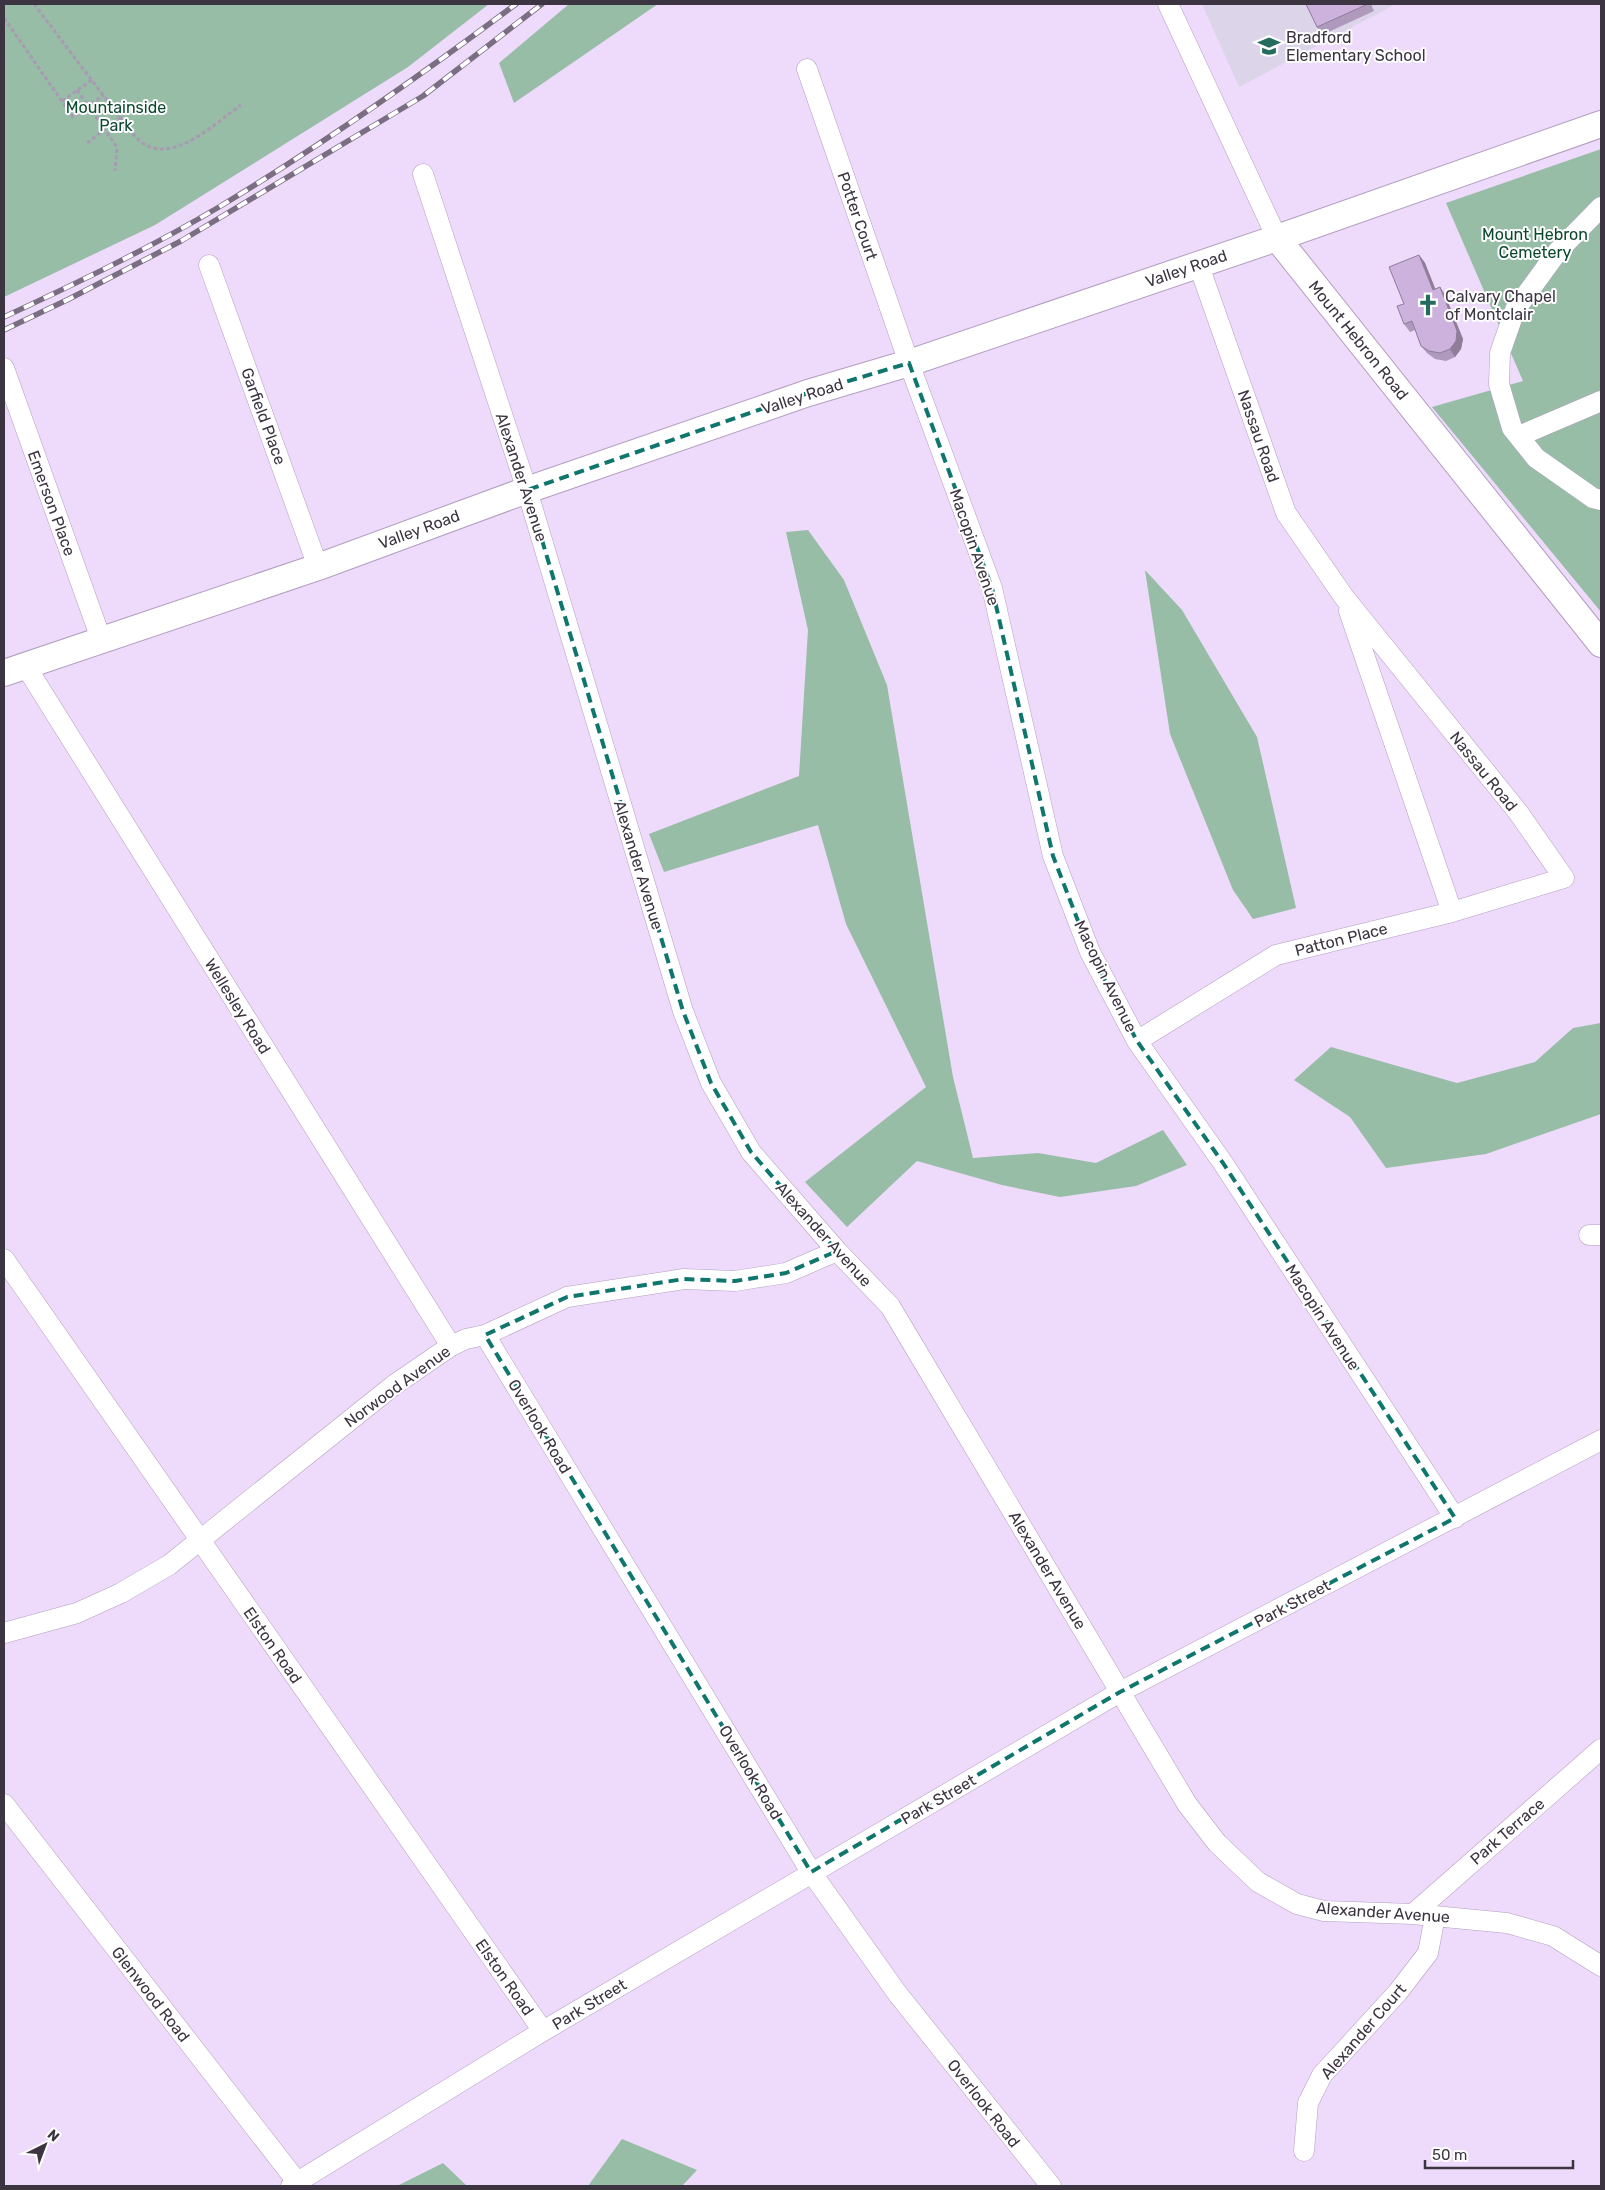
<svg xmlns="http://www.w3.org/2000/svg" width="1605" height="2190" viewBox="0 0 1605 2190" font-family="Rubik,sans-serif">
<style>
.education{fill:#dcd4e9}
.green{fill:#97bda7}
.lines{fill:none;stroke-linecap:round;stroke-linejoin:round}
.minor-casing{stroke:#b29fbf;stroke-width:21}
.major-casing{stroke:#b29fbf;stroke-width:28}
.path{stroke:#a99ab3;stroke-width:3;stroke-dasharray:4 2.5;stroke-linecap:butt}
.minor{stroke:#fff;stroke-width:20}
.major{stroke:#fff;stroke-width:26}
.rail-casing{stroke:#7a6e82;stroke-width:5.5}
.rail{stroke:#fff;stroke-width:4;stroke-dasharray:11;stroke-linecap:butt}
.wall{fill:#af99bd}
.shaded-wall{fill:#8f7d9a}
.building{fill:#ccb2dc;stroke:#8f7d9a}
.marked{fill:none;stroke:#0f766e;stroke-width:4;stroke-dasharray:10 6;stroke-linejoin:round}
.labels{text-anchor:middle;stroke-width:4;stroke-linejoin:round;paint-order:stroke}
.poi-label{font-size:16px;fill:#3c3441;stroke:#fff;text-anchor:start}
.park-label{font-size:16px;fill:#0b492f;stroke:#fff}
.street-label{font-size:16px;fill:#3c3441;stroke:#fff}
</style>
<rect width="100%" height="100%" fill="#eedafb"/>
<path class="education" d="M1202,4H1396L1239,87Z"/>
<path class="green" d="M4,4H489L408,67L155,225L4,297Z
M569,4H658L514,103L499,63Z
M1601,149V612L1432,407L1523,381L1446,203Z
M808,530L844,580L887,685L953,1077L973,1158L1038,1153L1096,1163L1163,1130L1187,1165L1136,1186L1060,1197L1002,1185L917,1161L847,1227L805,1182L926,1087L846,924L818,825L664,872L649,834L799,776L808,630L786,532Z
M1145,570L1182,610L1257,737L1296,908L1253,919L1233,890L1170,734Z
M1601,1023V1114L1486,1154L1386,1168L1350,1117L1294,1080L1331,1047L1457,1083L1535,1062L1573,1028Z
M622,2139L697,2170L682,2186H588Z
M443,2163L467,2186H397Z"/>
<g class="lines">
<g class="minor-casing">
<path id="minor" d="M1168,4L1277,238
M807,69L909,363L992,588L1053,856L1090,952L1137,1041L1223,1163L1455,1518
M423,174L527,490L683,1011L711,1083L751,1152L837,1251L890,1306L1187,1804L1217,1843L1258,1882L1297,1904L1324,1911L1413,1914L1507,1923L1553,1936L1601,1966
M1601,207L1558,251L1515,310L1500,353L1499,384L1512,428L1536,458L1593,498L1601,500
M209,265L318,567
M4,368L101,639
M1519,436L1601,401
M1349,611L1452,912
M25,665L451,1346
M1137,1041L1276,955L1452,912L1564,878L1518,812L1344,597L1286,513L1198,263
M1589,1235H1601
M4,1259L543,2031
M485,1335L811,1872L897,1993L1051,2186
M4,1633L77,1613L121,1593L169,1565L394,1385L451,1346L466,1339L485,1335L567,1297L684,1279L735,1281L786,1273L837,1251
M4,1804L298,2183
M1413,1914L1601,1749
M1304,2151L1308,2103L1322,2075L1398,1992L1428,1953L1435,1916
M291,2186L543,2031L1120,1692L1601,1440"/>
</g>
<g class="major-casing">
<path id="major" d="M1277,238L1601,644
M4,673L318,567L527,490L808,393L909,363L1277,238L1601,124"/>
</g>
<path class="path" d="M34,4L125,124C130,130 135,137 141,142C173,166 216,122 241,105
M4,18L73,117L104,95
M77,90L117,147L115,171
M62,101L92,80
M87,143L121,117"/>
<use href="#minor" class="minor"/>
<use href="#major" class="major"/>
<g class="rail-casing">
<path id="rail" d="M4,317C77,283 150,248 219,207C322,145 420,76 516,4
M4,330L69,299L181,241L423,96L542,4"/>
</g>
<use href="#rail" class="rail"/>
</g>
<path class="wall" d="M1306,4H1371L1374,11L1322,35L1317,27Z
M1419,255L1425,263L1435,289L1440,287L1445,295L1463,339L1461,349L1455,357L1446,361L1435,359L1427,353L1421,346L1415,330L1410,332L1404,324V304Z"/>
<path class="shaded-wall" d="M1419,255L1425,263L1439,298L1433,290Z
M1440,287L1445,295L1463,339L1461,349L1455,357L1450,349Z"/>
<path class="building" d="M1306,4H1368L1317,27Z
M1419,255L1433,290L1440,287L1457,331L1456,341L1450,349L1440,353L1429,351L1421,346L1412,321L1404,324L1397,306L1404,304L1389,267Z"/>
<path class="marked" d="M909,363L992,588L1053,856L1090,952L1137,1041L1223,1163L1455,1518L1120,1692L811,1872L485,1335L567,1297L684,1279L735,1281L786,1273L837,1251L751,1152L711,1083L683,1011L527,490L808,393Z"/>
<defs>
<g id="school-bare" transform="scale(1.725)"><path d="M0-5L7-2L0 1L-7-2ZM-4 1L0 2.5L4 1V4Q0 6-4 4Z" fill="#266b5f" stroke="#fff" stroke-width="2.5" paint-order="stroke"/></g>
<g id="church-bare" transform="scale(1.725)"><path d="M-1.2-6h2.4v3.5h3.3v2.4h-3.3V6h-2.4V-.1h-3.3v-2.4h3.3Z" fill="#266b5f" stroke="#fff" stroke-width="2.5" paint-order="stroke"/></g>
</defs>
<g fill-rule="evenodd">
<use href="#school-bare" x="1269" y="46"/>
<use href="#church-bare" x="1428" y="305"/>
</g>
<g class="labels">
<g class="poi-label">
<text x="1286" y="43">Bradford<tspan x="1286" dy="18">Elementary School</tspan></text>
<text x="1445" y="302">Calvary Chapel<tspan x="1445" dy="18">of Montclair</tspan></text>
</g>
<g class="park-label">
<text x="116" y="113">Mountainside<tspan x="116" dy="18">Park</tspan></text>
<text x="1535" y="240">Mount Hebron<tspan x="1535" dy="18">Cemetery</tspan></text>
</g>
<g class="street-label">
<text transform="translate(858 216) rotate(71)" y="6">Potter Court</text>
<text transform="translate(1186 268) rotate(-19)" y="6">Valley Road</text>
<text transform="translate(1359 340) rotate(51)" y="6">Mount Hebron Road</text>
<text transform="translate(802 396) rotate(-18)" y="6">Valley Road</text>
<text transform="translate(264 416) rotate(70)" y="6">Garfield Place</text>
<text transform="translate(1259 436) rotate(71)" y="6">Nassau Road</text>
<text transform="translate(522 477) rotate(72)" y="6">Alexander Avenue</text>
<text transform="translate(52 503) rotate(70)" y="6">Emerson Place</text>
<text transform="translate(419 529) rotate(-20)" y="6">Valley Road</text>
<text transform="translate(975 547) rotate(71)" y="6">Macopin Avenue</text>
<text transform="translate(1484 771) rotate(51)" y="6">Nassau Road</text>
<text transform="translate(639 865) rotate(73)" y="6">Alexander Avenue</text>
<text transform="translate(1341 939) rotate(-14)" y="6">Patton Place</text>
<text transform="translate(1106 976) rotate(64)" y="6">Macopin Avenue</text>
<text transform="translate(238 1006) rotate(58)" y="6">Wellesley Road</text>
<text transform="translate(824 1234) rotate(48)" y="6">Alexander Avenue</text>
<text transform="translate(1323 1317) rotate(57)" y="6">Macopin Avenue</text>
<text transform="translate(397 1386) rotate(-36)" y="6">Norwood Avenue</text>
<text transform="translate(540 1426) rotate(59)" y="6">Overlook Road</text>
<text transform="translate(1048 1570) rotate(59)" y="6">Alexander Avenue</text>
<text transform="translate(1292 1603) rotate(-28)" y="6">Park Street</text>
<text transform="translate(273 1645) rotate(55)" y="6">Elston Road</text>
<text transform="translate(751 1772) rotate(59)" y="6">Overlook Road</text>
<text transform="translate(938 1799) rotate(-30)" y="6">Park Street</text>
<text transform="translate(1507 1831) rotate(-41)" y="6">Park Terrace</text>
<text transform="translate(1383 1912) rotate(4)" y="6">Alexander Avenue</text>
<text transform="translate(505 1977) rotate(55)" y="6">Elston Road</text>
<text transform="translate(151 1994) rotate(52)" y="6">Glenwood Road</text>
<text transform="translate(589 2004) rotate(-31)" y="6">Park Street</text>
<text transform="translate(1363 2031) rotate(-49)" y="6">Alexander Court</text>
<text transform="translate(984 2103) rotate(52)" y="6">Overlook Road</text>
</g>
</g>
<rect width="1605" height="2190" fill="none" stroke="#3c3441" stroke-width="10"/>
<g transform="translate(45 2145) rotate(42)" stroke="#ffffff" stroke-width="4" paint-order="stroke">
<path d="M0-4L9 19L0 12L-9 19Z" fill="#3c3441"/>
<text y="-8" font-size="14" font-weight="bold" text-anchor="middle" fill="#3c3441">N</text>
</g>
<path d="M1425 2160v8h148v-8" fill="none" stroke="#3c3441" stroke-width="2.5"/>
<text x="1432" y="2160" font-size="15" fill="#3c3441" stroke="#ffffff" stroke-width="4" paint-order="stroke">50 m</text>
</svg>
